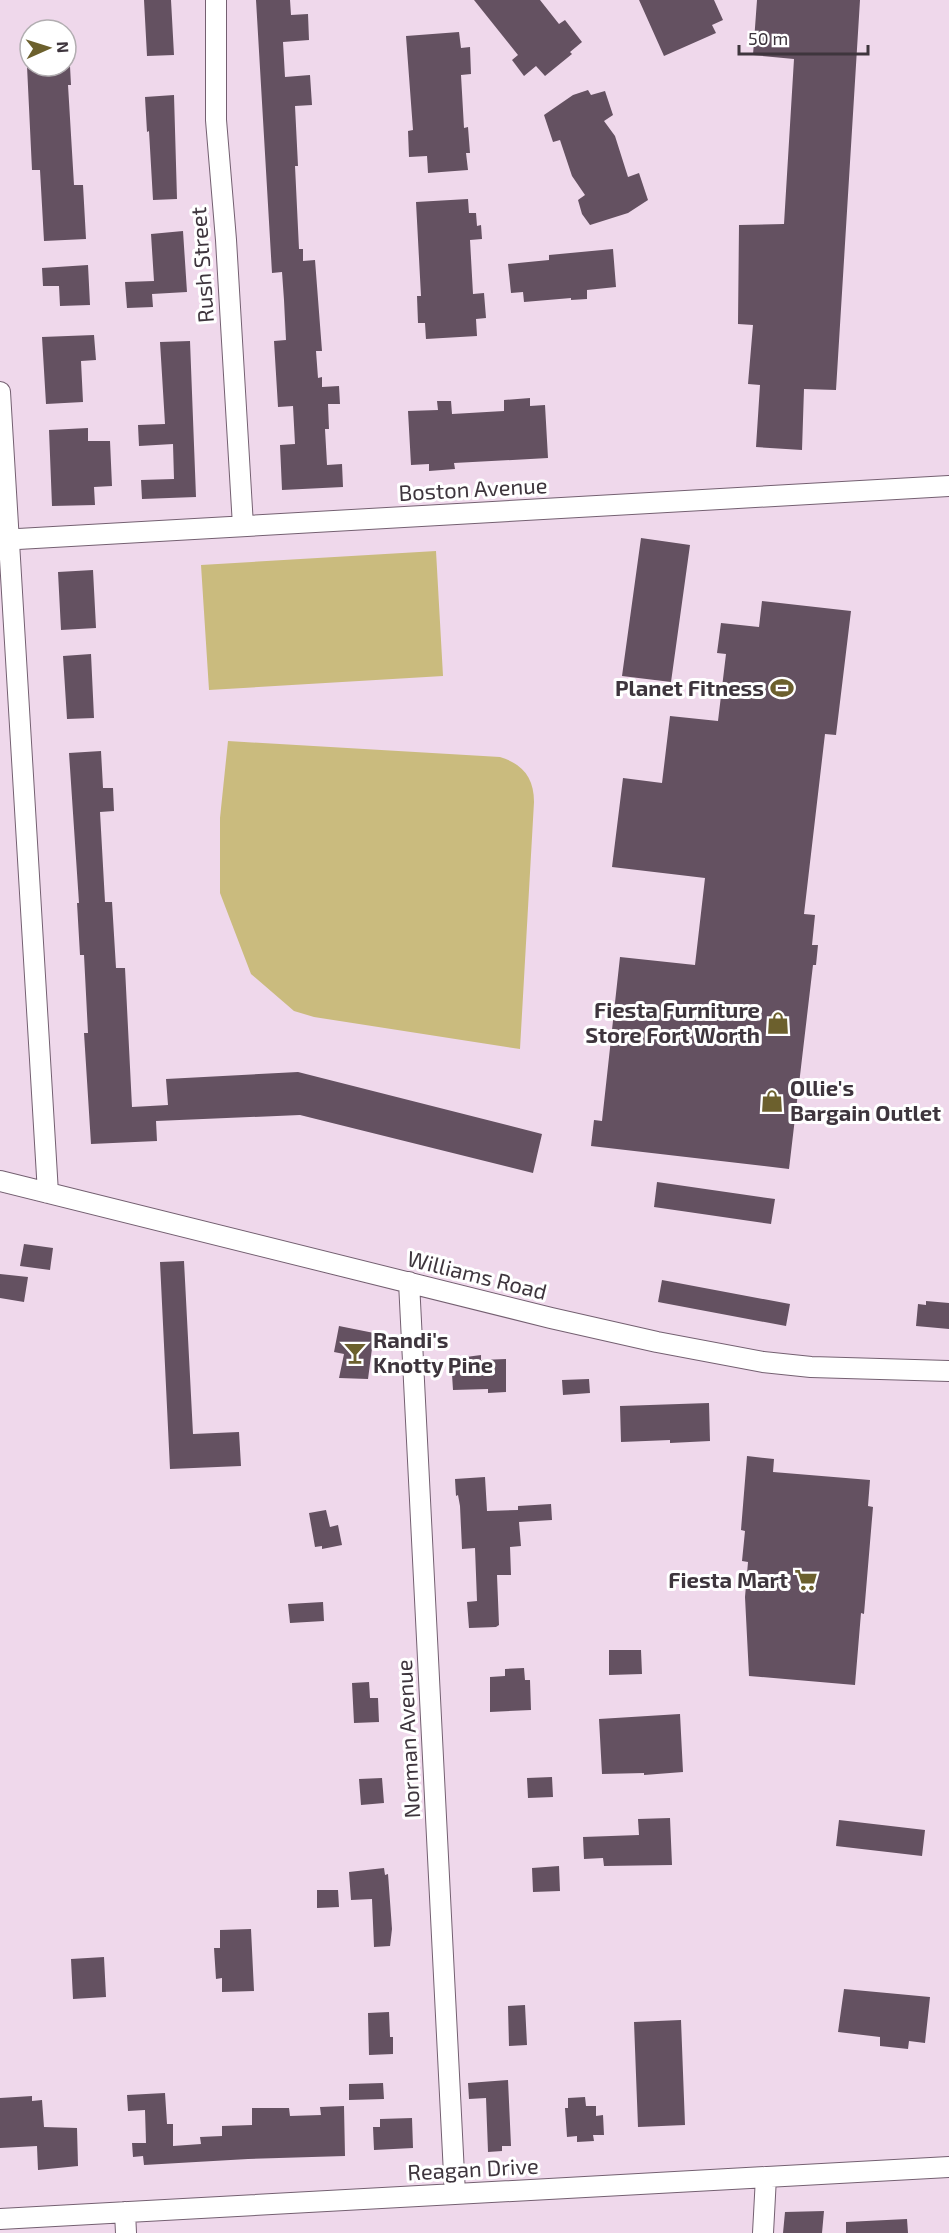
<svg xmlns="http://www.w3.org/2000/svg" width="949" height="2233" viewBox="0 0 949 2233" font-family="'Exo 2',sans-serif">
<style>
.green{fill:#cabb7e}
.building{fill:#645161}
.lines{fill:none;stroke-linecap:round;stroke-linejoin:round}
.minor-casing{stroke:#746071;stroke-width:22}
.minor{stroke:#fff;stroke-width:20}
.labels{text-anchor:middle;stroke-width:6;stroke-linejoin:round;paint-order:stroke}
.street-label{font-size:22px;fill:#3e353d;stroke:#fff}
.poi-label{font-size:22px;font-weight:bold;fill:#3e353d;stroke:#fff;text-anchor:end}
</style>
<rect width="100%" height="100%" fill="#efd8eb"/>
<path class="green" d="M436,551L443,676L209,690L201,565Z
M228,741L500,757C523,764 534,778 534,802L520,1049L314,1017L294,1011L251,974L220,893V818Z"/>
<path class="building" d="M144,0H171L174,55L147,56Z
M256,0H290L291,15L308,14L309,40L283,42L285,77L310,75L312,105L295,106L298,166H295L299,249H303V261L315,260L322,351H316L318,378L322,377V387L339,386L340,404H328L329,429H325L327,465L342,464L343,487L282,490L280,445L295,444L293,406L278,407L274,341L286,340L284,300L282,272L272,273Z
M474,0H540L559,24L565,20L582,42L570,52L572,54L545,76L536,66L524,76L512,60L518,55Z
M639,0H714L723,20L712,25L716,33L664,56Z
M757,0H860L836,390L804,389L802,450L756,447L760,385L748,384L753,325L738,324L739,225L784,224L794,59L753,55Z
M459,32L461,48L470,47L471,74L461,75L464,128L468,127L470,153H466L468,170L428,173L427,156L409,157L408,131L413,130L406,36Z
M27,66H70L71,85H68L74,185H83L86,239L44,241L40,170H32Z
M588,90L591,95L605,91L613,115L604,121L615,136L628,177L639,173L648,200L628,213L590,225L582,214L578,200L585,195L572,176L560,140L553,142L544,115L573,95Z
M174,95L177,199L153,200L149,131L147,132L145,97Z
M468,199L469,213H476L477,226L481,225L482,239L470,240L473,294L484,293L486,318L476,319L477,336L426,339L425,323H418L417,296H421L416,202Z
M183,231L187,292L152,294L153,307L127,308L125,282L154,281L151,234Z
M613,249L616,287L587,290V299L571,300V298L524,302L523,292L511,293L508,264L549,260V255Z
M88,265L90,305L60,306L59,286H43L42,268Z
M94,335L96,360L81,361L83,402L46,404L42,337Z
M190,341L196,497L142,499L141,480L174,479L173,444L139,446L138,425L165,424L160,342Z
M530,398V406L545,405L548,458L454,463L455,469L429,471V464L411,465L408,411L438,410L437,401H451L452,414L504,411V400Z
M88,428V441H110L112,486L94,487L95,505L52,506L49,430Z
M641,538L690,545L671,682L622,676Z
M93,570L96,628L61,630L58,572Z
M762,601L851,611L836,735L825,734L804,914L815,915L812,945H818L816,965H813L789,1169L591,1146L594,1120L602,1121L620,957L695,965L705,878L612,867L623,778L662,783L670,716L718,721L726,654L717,653L721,623L759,627Z
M91,654L94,718L67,719L63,656Z
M101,751L103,788H113L114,811L100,812L105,902H112L116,968H125L132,1107L168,1105L166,1079L298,1072L542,1134L533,1173L300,1115L156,1121L157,1141L91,1144L84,1033H88L84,955H80L77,903H79L69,753Z
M657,1182L775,1199L771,1224L654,1207Z
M24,1244L53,1248L50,1270L20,1266Z
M184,1261L193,1434L239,1432L241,1466L170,1469L160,1262Z
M0,1274L28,1277L24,1302L0,1298Z
M662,1280L790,1304L786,1326L658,1302Z
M926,1301L949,1303V1329L916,1326L918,1304L926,1305Z
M339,1326L374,1333L368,1379L339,1378L344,1354L334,1352Z
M481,1355V1360L506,1359V1392L488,1393V1389L453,1390L451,1359Z
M589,1379L590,1393L563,1395L562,1380Z
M709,1403L710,1441L670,1443V1440L621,1442L620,1406Z
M747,1456L774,1459L773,1472L870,1480L868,1506L873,1507L864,1614L861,1613L855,1685L749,1676L745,1597L748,1562L742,1561L745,1531L741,1530Z
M485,1477L487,1511L518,1510V1506L551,1504L552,1520L519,1522L521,1546L510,1547L511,1575H497L499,1625L496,1627L469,1628L467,1602L477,1601L475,1548L462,1549L460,1506L458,1495L456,1496L455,1479Z
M326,1510L330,1527L338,1525L342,1545L322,1549V1546L315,1547L309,1513Z
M323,1602L324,1621L290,1623L288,1604Z
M609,1650H641L642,1674L609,1675Z
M524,1668L525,1680H530L531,1710L490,1712V1677L505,1676V1669Z
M369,1682L370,1698H378L379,1722L354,1723L352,1683Z
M680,1714L683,1772L644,1775V1773L602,1774L599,1719Z
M552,1777L553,1797L528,1798L527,1778Z
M382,1778L384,1803L361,1805L359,1779Z
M670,1818L672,1865L604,1866L603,1858L584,1859L583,1837L639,1835L638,1819Z
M839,1820L925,1830L922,1856L836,1846Z
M559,1866L560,1891L533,1892L532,1868Z
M384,1868L385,1875L388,1874L392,1929L390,1946L374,1947L372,1899L351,1900L349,1872Z
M317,1890H338L339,1907L317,1908Z
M251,1929L254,1991L222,1992V1978L216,1979L214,1948H220V1930Z
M104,1957L106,1997L73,1999L71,1959Z
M844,1989L930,1997L925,2043L909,2041L908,2049L880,2046V2037L838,2032Z
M525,2005L527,2045L509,2046L508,2006Z
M389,2012L390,2037H393V2054L369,2055L368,2013Z
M681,2020L685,2125L638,2127L634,2022Z
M508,2080L511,2146H502V2151L488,2152L486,2098L469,2099L468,2083Z
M383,2083L384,2099L349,2100V2084Z
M165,2093L167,2124H173V2146L201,2144L200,2137L222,2136V2126L252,2125V2108H289L290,2116L321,2115L320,2107L344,2106L345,2156L248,2159L144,2165L143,2156L133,2157L132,2143H146L145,2110L128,2111L127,2095Z
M32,2096V2101L42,2100L44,2127L77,2128L78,2166L38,2170L37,2146L0,2148V2098Z
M585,2097L586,2106H596V2116L603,2115L604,2135H593L594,2141L577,2142V2136L567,2137L565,2108H568V2098Z
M412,2118L413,2148L374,2150L373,2127H380V2119Z
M824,2211L822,2233H783L785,2212Z
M907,2219L908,2233H846V2222Z"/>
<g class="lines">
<g class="minor-casing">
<path id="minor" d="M216,0V120L226,240L243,526
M0,392L48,1193
M0,540L949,486
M0,1181L551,1318L657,1342L763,1362L811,1367L949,1371
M409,1282L455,2194
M125,2212L126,2233
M0,2219L949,2167
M763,2233L766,2177"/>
</g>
<use href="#minor" class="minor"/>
</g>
<defs>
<g id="stadium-bare" transform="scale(1.8)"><path d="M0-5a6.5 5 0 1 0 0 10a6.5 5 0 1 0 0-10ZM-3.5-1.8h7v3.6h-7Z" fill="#6c602d" stroke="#fff" stroke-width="2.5" paint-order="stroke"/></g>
<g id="shop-bare" transform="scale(1.8)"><path d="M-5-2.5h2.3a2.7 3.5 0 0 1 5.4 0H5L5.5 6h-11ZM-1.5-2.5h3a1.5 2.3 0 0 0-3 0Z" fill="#6c602d" stroke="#fff" stroke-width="2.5" paint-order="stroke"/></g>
<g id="bar-bare" transform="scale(1.8)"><path d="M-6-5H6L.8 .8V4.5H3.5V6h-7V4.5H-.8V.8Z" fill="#6c602d" stroke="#fff" stroke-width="2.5" paint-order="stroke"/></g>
<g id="supermarket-bare" transform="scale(1.8)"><path d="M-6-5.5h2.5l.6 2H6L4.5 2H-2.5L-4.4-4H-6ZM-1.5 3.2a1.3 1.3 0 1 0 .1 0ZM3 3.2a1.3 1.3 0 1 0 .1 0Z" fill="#6c602d" stroke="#fff" stroke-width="2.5" paint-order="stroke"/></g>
</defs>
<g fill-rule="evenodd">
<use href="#stadium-bare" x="782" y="688"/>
<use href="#shop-bare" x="778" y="1023"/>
<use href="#shop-bare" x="772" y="1101"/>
<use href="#bar-bare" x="355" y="1353"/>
<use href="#supermarket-bare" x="806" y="1580"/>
</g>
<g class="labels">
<g class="street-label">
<text transform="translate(202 265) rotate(-94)" y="8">Rush Street</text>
<text transform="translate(473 489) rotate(-3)" y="8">Boston Avenue</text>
<text transform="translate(477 1275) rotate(14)" y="8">Williams Road</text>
<text transform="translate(408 1739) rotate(-93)" y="8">Norman Avenue</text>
<text transform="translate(473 2169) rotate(-3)" y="8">Reagan Drive</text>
</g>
<g class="poi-label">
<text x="764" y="696">Planet Fitness</text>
<text x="760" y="1018">Fiesta Furniture<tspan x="760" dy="25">Store Fort Worth</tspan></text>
<text x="790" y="1096" text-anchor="start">Ollie's<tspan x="790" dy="25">Bargain Outlet</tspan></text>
<text x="373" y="1348" text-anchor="start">Randi's<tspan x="373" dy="25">Knotty Pine</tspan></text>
<text x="788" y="1588">Fiesta Mart</text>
</g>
</g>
<g transform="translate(48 48) rotate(87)"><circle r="28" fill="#ffffff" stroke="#b2aeb1" stroke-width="1.5"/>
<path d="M0-4.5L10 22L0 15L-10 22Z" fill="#6c602d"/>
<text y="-9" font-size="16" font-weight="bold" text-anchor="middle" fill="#3e353d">N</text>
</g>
<path d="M739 45v9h129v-9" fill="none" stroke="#3e353d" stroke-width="3"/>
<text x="748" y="45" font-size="18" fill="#3e353d" stroke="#ffffff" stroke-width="4.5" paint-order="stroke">50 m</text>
</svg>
